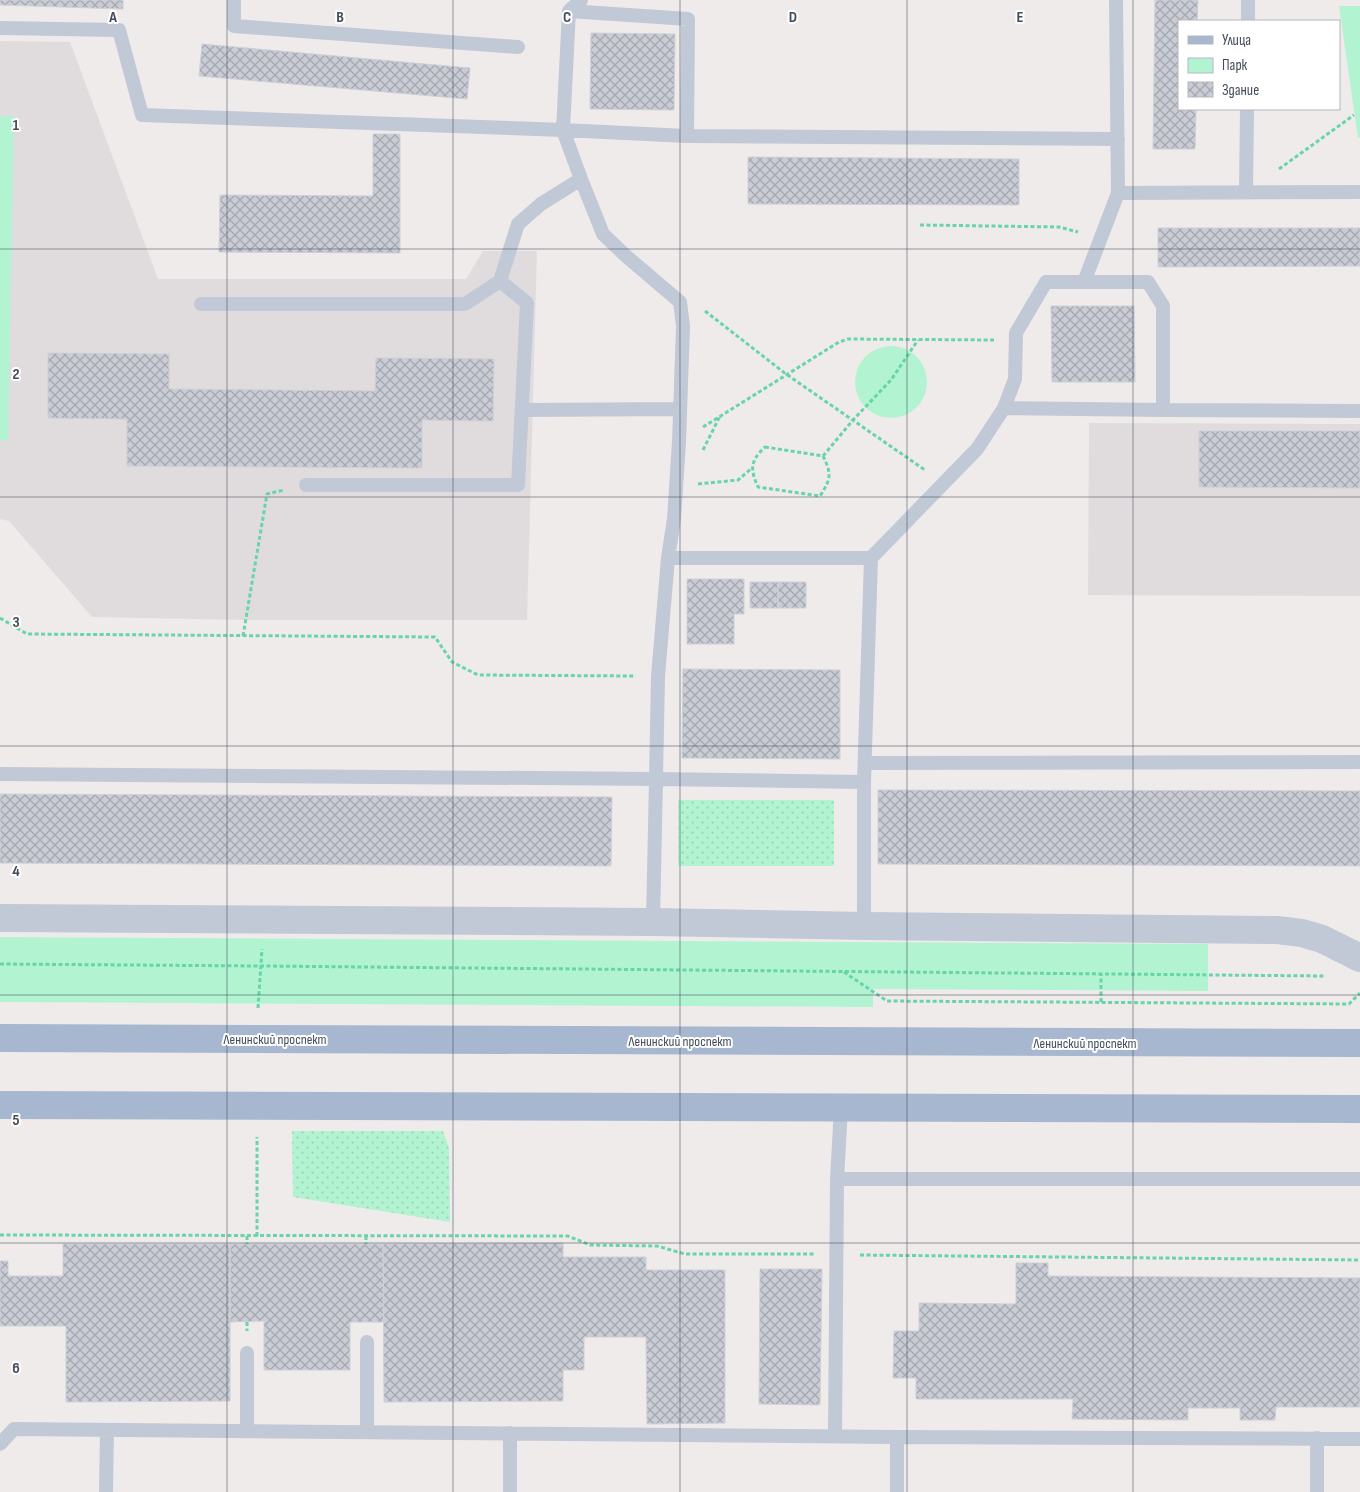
<svg xmlns="http://www.w3.org/2000/svg" width="1360" height="1492" viewBox="0 0 1360 1492" font-family="'Sofia Sans Condensed',sans-serif">
<style>
.education{fill:#e0dcdd}
.grass{fill:url(#grass-dots)}
.park{fill:#b2f4d2}
.building{fill:url(#building-cross-hatch);stroke:#ced0d8}
.lines{fill:none;stroke-linecap:round;stroke-linejoin:round}
.path{stroke:#67d5a9;stroke-width:3;stroke-dasharray:4 2.5;stroke-linecap:butt}
.lane{stroke:#c0c9d5;stroke-width:14}
.street{stroke:#c0c9d5;stroke-width:28}
.primary{stroke:#a7b7cf;stroke-width:28}
.grid{fill:none;stroke:#424d5b;stroke-width:1;stroke-opacity:0.55}
.labels{text-anchor:middle;stroke-width:4;stroke-linejoin:round;paint-order:stroke}
.street-label{font-size:14px;fill:#424d5b;stroke:#fff}
.grid-label{font-size:16px;text-anchor:middle;font-weight:bold;fill:#424d5b;stroke:#fff;stroke-width:4;stroke-linejoin:round;paint-order:stroke}
</style>
<defs>
<pattern id="grass-dots" width="8" height="8" patternUnits="userSpaceOnUse" patternTransform="scale(1.25)"><rect width="8" height="8" fill="#b2f4d2"/><path d="M2 2h.1M6 6h.1" fill="none" stroke="#9ad3b7" stroke-width="1.8" stroke-linecap="round"/></pattern>
<pattern id="building-cross-hatch" width="8" height="8" patternUnits="userSpaceOnUse" patternTransform="scale(1.25)"><rect width="8" height="8" fill="#c9ccd4"/><path d="M0 0l8 8M0 8l8-8" fill="none" stroke="#a5a8af"/></pattern>
</defs>
<rect width="100%" height="100%" fill="#efebeb"/>
<path class="education" d="M0,41L70,42L158,279H466L483,251H537L527,620H246L92,617L9,521L0,519Z
M1089,423L1360,424V596L1088,595Z"/>
<path class="grass" d="M678,800H834V866H678Z
M292,1131H443L449,1148L450,1222L293,1197Z"/>
<path class="park" d="M1339,6H1360V138H1358Z
M0,116H14L8,441L0,440Z
M855 382a36 36 0 1 1 72 0a36 36 0 1 1-72 0Z
M0,937L1208,944V991L873,989V1007L0,1002Z"/>
<path class="building" d="M0,0H123V9L0,5Z
M1155,0H1198L1197,21H1179V109H1196L1195,149H1153Z
M591,33L675,34L674,110L590,109Z
M202,44L470,68L467,99L199,76Z
M373,134H400V253L219,252L220,195L373,196Z
M748,157L1019,159V205L748,204Z
M1158,228H1360V266L1158,267Z
M1051,306H1134L1135,382H1052Z
M48,353L169,354V389L375,391L376,358L494,359L493,421L422,420V468L127,466V419L48,418Z
M1199,431H1360V488L1199,487Z
M687,579H744V614H734V644H687Z
M750,582H778V608H750Z
M778,582H806V608H778Z
M683,669L840,670V759L682,758Z
M878,790L1360,791V866L878,864Z
M0,794L612,797L611,866L0,863Z
M563,1243V1257H646V1270H725V1423L647,1424L646,1337H584V1370H563V1401L384,1402L383,1244Z
M63,1244H230V1401L66,1402V1326H0V1261H8V1276H63Z
M230,1244H383L384,1322H350V1370H264V1321L230,1322Z
M1016,1263H1048V1276L1360,1278V1407H1276L1275,1420H1240V1408H1188V1420L1072,1419L1073,1399H916V1378H893L894,1331H919V1303L1016,1304Z
M760,1269H822L820,1405L759,1404Z"/>
<g class="lines">
<path class="path" d="M1279,169L1354,115
M920,225L1059,227L1078,232
M705,311L786,374L925,470
M703,427L839,342L848,339L994,340
M765,447L823,456C832,474 831,479 820,496L758,487C750,469 750,461 765,447Z
M703,450L720,416
M823,456L853,420L891,380L918,340
M698,484L738,480L752,468
M0,618L27,634L435,637L452,662L478,675L636,676
M243,636L267,494L284,490
M0,964L260,966L1324,976
M844,972L887,1001L1349,1004L1360,993
M1101,1002V973
M258,1008L262,949
M0,1235L568,1236L590,1245L657,1246L685,1254H814
M247,1236V1244
M257,1236V1137
M366,1236V1244
M860,1255L1360,1260
M247,1322V1331"/>
<path class="lane" d="M234,0V26L518,47
M581,0L569,11L563,130L687,136L1118,139
M1116,0L1118,193
M569,11L688,19L687,136
M1248,21V0
M0,28L119,30L142,115L563,130L581,179L603,234L626,256L680,302L683,326L679,442L674,519L668,558L658,676L656,779L0,774
M1246,192L1247,109
M1046,282H1148L1163,306V410L1004,408L1015,379L1016,333Z
M1084,282L1118,193L1360,192
M201,304H465L500,281L518,224L541,204L581,179
M522,410L680,409
M1163,410L1360,411
M306,485H518L527,303L500,281
M668,558H871
M865,763L1360,762
M653,922L656,779L864,782
M864,926V782L871,558L977,449L1004,408
M837,1179H1360
M367,1342V1432
M247,1353V1431
M835,1436L837,1179L841,1108
M0,1444L14,1429L897,1437L1360,1439
M106,1492L107,1430
M510,1492V1433
M897,1492V1437
M1317,1492V1438"/>
<path class="street" d="M0,918L653,922L864,926L1277,930L1302,933L1322,939L1360,958"/>
<path class="primary" d="M0,1038L1360,1043
M0,1105L1360,1109"/>
</g>
<path class="grid" d="M227,0V1492M453,0V1492M680,0V1492M907,0V1492M1133,0V1492M0,249H1360M0,497H1360M0,746H1360M0,995H1360M0,1243H1360"/>
<g class="labels">
<g class="street-label">
<text x="275" y="1044">Ленинский проспект</text>
<text x="680" y="1046">Ленинский проспект</text>
<text x="1085" y="1048">Ленинский проспект</text>
</g>
</g>
<g class="grid-label">
<text x="113" y="22">A</text>
<text x="340" y="22">B</text>
<text x="567" y="22">C</text>
<text x="793" y="22">D</text>
<text x="1020" y="22">E</text>
<text x="16" y="130">1</text>
<text x="16" y="379">2</text>
<text x="16" y="627">3</text>
<text x="16" y="876">4</text>
<text x="16" y="1125">5</text>
<text x="16" y="1373">6</text>
</g>
<rect x="1178" y="20" width="162" height="90" fill="#ffffff" stroke="#b3b8bd"/>
<rect x="1188" y="36" width="25" height="8" fill="#a7b7cf" stroke="#b3b8bd"/>
<text x="1222" y="45" font-size="15" fill="#424d5b">Улица</text>
<rect x="1188" y="58" width="25" height="15" fill="#b2f4d2" stroke="#b3b8bd"/>
<text x="1222" y="70" font-size="15" fill="#424d5b">Парк</text>
<rect x="1188" y="82" width="25" height="15" fill="url(#building-cross-hatch)" stroke="#b3b8bd"/>
<text x="1222" y="95" font-size="15" fill="#424d5b">Здание</text>
</svg>
